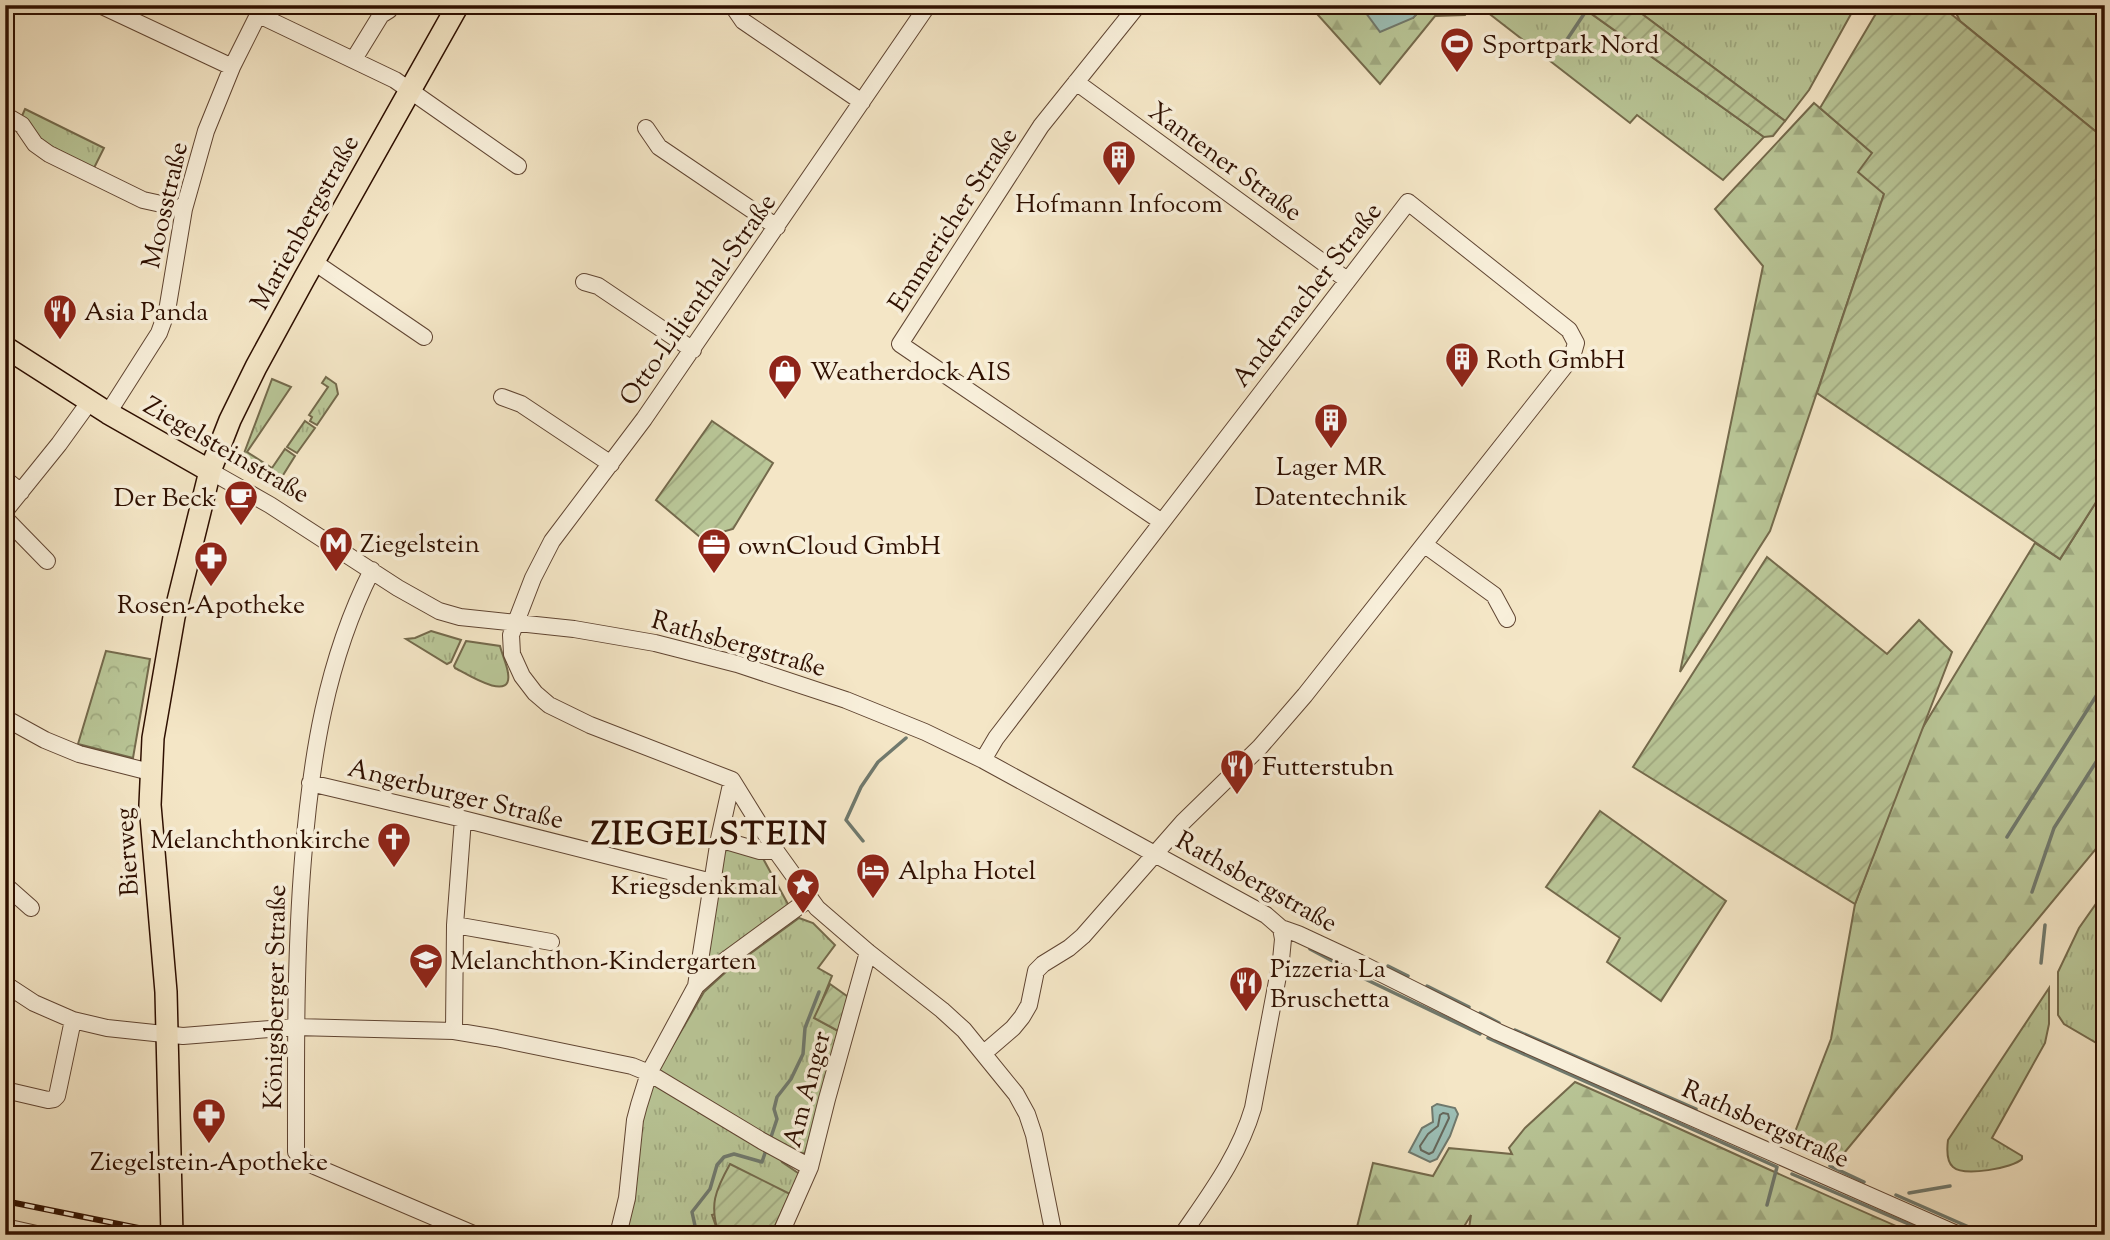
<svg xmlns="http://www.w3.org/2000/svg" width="2110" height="1240" viewBox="0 0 2110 1240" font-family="'Sorts Mill Goudy',serif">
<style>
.grass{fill:url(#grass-tufts);stroke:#746a4c;stroke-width:2}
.forest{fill:url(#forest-firs);stroke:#746a4c;stroke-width:2}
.park{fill:url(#park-crowns);stroke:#746a4c;stroke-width:2}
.garden{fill:url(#garden-furrows);stroke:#746a4c;stroke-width:2}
.water{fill:#9cbfb6;stroke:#70796d;stroke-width:2}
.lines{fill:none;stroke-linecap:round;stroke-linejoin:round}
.shore{stroke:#65675b;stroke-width:2}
.stream{stroke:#70796d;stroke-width:3.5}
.minor-casing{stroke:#604532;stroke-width:18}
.major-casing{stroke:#2e0f00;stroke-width:24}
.minor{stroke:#f8efda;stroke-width:16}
.major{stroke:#f4e6c6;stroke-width:21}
.rail-casing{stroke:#2e0f00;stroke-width:6}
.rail{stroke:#f8efda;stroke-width:3.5;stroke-dasharray:10;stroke-linecap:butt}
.labels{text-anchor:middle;stroke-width:7;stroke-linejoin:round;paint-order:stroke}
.poi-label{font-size:26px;fill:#2e0f00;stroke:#f8efda;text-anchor:start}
.street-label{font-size:26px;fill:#2e0f00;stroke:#f8efda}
.district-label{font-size:33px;font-weight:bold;letter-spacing:2px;fill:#2e0f00;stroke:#f8efda}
</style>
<defs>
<pattern id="grass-tufts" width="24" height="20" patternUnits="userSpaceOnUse" patternTransform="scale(1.75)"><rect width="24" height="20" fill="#b9c697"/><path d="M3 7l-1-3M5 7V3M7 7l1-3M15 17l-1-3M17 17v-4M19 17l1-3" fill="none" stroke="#9fa980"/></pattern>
<pattern id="forest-firs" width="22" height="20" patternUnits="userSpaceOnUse" patternTransform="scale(1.75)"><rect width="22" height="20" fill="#b9c697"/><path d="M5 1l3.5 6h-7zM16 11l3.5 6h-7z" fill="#9fa980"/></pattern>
<pattern id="park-crowns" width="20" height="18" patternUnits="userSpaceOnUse" patternTransform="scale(1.75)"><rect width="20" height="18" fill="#b9c697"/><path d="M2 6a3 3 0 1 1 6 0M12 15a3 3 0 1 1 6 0" fill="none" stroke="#9fa980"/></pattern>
<pattern id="garden-furrows" width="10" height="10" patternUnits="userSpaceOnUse" patternTransform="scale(1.75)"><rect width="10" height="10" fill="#b9c697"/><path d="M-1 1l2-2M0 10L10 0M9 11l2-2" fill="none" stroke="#9fa980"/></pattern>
</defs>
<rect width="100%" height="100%" fill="#f4e6c6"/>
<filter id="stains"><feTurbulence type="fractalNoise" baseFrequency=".00286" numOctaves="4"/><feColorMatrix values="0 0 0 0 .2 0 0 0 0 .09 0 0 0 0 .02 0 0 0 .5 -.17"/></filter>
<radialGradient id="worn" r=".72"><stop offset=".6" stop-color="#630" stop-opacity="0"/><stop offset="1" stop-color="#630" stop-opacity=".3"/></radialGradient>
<path class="grass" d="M1478,5H1594L1590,13L1764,137L1723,180L1637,115L1630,123Z
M1630,5H1856L1809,90L1785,121Z
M25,109L104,148L94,168L46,144L37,137L22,116Z
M326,377L336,384L338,394L317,425L310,421L312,417L309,415L328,387L322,383Z
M272,379L291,387L247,452L272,468L285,449L295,456L280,480L240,464Z
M305,421L315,428L297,453L287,447Z
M431,631L461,640L451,662L447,664L406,639L415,638Z
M466,641L500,646C502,654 507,665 508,673C513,704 465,673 455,668L454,666Z
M725,844L760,853L789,906L704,971Z
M2105,891V1048L2064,1024L2058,1015V972L2079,928Z
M799,918L813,923L835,945L818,968L832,976L815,1018L840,1032L805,1153L798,1154L662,1075L659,1069L704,992L728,970Z
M2049,988V1024L2045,1043L1992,1138L2022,1156V1159C2013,1168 1964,1177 1953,1167C1946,1161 1947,1148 1948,1140Z
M654,1081L780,1158L782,1162L801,1175L790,1194L712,1215L719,1235H621L644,1099Z"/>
<path class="forest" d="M1309,5H1364L1363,9L1413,18L1425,5H1471L1465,15L1435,16L1380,84Z
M1952,5H2105V139L1960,21Z
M1814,103L1873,153L1884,194L1770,531L1680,672L1763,266L1715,209Z
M2105,488V838L1835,1164L1790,1145L1831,1039L1855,904L1920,732L2035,543L2060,559Z
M1575,1082C1689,1132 1802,1186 1917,1235H1468L1471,1215L1459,1235H1355L1373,1163L1433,1176L1449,1148L1512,1154L1509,1148L1525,1128Z"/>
<path class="park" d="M106,651L150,659L133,758L78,744Z"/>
<path class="garden" d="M1594,5H1630L1785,121L1773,136L1764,137L1589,12Z
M1881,5H1940L2105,139V488L2060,559L1817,393L1884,194L1858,172L1872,153L1820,108Z
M712,421L773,463L733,529L701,538L656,500Z
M1767,557L1887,654L1919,620L1952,652L1855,904L1633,767Z
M1600,811L1726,901L1661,1001L1607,962L1620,938L1546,887Z
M830,984L851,999L840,1032L814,1018Z
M730,1164L790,1194L771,1235H719C709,1205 715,1191 730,1164Z"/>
<path class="water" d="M1364,5H1425L1413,18L1380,32L1363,9Z
M1437,1104L1455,1108L1458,1114L1450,1136L1437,1159L1430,1162L1409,1152L1422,1128L1433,1122L1432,1107Z"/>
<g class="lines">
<path class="shore" d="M1443,1113L1448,1114L1449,1118L1433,1152L1429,1154L1421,1150L1420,1146L1428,1134L1438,1126L1440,1115Z"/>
<path class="stream" d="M1562,47L1590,5
M2007,837L2105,682
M863,841L846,820L861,787L878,762L906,738
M2032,892L2054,828L2105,748
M1310,949L1338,964
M2041,963L2045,925
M1388,966L1408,976
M1363,978L1480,1034
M1427,986L1469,1007
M1480,1013L1499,1023
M1515,1030L1696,1109
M1488,1038L1777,1167L1767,1205
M771,1137L777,1119L774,1109L777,1097L791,1079L803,1054L805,1028L819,992
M1830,1166L1864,1182
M1792,1174L1934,1235
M1909,1193L1950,1186
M1896,1195L1987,1235
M697,1235L692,1212L710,1189L717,1165L724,1157L734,1154L762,1162L765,1153"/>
<g class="minor-casing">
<path id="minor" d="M100,5L232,67
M732,5L743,21L862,102
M928,5L644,419L552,541L533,578L511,635L512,654L522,676L535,693L549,705L590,725L732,780L776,851L817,908L868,952L942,1010L964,1030L1016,1094L1027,1114L1034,1135L1054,1235
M1138,5L1041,126L900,344L1162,522
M259,15L395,80L518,166
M354,59L381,15L389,10L392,5
M1076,82L1347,280
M5,115L22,125L35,144L49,154L143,200L184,209
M646,128L659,147L777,227
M314,262L424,337
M584,282L598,286L693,350
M502,397L521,404L611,464
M108,413L159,333L167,311L184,209L206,131L232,67L263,5
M210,471L270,505L398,588L439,611L460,617L574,629L655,643L737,664L846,700L925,732L983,760L1266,915L1281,928L1298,934L1356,961L1498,1032L1959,1235
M5,479L21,492
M5,511L59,444L90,401
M5,518L47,561
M1425,545L1494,595L1507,619
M372,570C326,661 311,758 303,859C295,957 296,1054 296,1152L305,1162L476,1235
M5,718L45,740L79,754L150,772
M983,760L996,738L1408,202L1569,330L1576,343L1572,357L1305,695L1260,747L1183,822L1083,936L1069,948L1043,964L1036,971L1029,1005L1022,1017L1013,1028L984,1053
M310,783L463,819L712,882
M719,839L760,851H776
M5,885L31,908
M455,925L551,942
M5,984L34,1003L73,1020L107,1028L183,1036L295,1027L454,1031L496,1038L632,1066L649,1073L762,1141L810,1167
M696,986L723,962L809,899
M454,1031L455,925L463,819
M5,1090L48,1100L54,1099L57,1096L73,1020
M5,1227L41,1235
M618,1235L627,1198L635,1120L639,1105L649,1073L696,986L719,839L732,780
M780,1235L810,1167L827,1099L868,952
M1182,1235C1210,1194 1239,1156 1253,1108L1281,960L1283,939L1281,928"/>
</g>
<g class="major-casing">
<path id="major" d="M5,347L108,413L210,471
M172,1235L166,992L150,805L153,738L174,617L210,471L230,420L256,367L304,279L458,5"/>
</g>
<use href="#minor" class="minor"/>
<use href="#major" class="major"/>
<g class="rail-casing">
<path id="rail" d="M5,1201L173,1235"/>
</g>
<use href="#rail" class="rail"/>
</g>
<defs>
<g id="stadium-pin" transform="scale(1.75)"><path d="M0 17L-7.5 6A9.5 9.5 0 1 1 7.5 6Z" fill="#8f2418" stroke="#f8efda"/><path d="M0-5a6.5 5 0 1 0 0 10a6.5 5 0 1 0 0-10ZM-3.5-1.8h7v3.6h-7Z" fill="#fff"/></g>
<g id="building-pin" transform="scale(1.75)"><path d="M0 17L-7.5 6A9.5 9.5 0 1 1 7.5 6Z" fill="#8f2418" stroke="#f8efda"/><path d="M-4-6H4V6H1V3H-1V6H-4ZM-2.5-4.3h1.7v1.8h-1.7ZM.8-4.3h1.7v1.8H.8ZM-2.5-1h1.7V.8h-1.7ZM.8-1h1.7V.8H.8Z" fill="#fff"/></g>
<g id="restaurant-pin" transform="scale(1.75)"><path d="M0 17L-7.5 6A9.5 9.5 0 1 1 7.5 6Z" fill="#8f2418" stroke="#f8efda"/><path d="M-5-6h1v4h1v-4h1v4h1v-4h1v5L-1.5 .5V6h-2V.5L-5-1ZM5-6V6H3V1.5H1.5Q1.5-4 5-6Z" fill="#fff"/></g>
<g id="shop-pin" transform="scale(1.75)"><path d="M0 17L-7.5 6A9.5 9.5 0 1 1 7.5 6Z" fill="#8f2418" stroke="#f8efda"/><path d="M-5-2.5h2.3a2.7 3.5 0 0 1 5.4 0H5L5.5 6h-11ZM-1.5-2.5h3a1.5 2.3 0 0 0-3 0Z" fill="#fff"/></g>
<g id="cafe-pin" transform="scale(1.75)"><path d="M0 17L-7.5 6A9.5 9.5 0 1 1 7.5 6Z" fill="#8f2418" stroke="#f8efda"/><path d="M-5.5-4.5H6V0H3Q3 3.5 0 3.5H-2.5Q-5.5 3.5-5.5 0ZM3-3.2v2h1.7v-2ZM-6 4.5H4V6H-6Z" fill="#fff"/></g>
<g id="metro-pin" transform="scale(1.75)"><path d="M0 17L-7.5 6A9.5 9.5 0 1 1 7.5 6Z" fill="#8f2418" stroke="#f8efda"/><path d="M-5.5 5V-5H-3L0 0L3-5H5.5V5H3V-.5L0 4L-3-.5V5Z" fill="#fff"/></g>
<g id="office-pin" transform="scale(1.75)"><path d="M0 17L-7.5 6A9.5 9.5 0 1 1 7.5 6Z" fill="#8f2418" stroke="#f8efda"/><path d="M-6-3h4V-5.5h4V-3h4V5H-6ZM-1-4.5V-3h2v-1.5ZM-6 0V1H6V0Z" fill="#fff"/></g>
<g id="pharmacy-pin" transform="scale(1.75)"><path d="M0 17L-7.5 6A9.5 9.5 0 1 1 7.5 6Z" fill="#8f2418" stroke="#f8efda"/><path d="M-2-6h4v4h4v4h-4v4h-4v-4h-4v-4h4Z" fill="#fff"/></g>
<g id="church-pin" transform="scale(1.75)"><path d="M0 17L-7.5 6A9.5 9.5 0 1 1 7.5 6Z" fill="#8f2418" stroke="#f8efda"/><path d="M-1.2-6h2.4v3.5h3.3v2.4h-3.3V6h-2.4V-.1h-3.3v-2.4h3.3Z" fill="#fff"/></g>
<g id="hotel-pin" transform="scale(1.75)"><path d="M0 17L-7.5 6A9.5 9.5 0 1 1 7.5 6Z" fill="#8f2418" stroke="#f8efda"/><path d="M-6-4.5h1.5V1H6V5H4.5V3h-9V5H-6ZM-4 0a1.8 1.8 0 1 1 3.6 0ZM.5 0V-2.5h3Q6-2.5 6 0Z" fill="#fff"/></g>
<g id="sight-pin" transform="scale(1.75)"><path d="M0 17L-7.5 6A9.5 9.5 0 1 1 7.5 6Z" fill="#8f2418" stroke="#f8efda"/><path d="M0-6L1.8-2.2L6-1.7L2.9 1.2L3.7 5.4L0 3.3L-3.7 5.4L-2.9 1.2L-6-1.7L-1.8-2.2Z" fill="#fff"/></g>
<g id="school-pin" transform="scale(1.75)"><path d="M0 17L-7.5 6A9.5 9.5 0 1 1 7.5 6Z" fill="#8f2418" stroke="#f8efda"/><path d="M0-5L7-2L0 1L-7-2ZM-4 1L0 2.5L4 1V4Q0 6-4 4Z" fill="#fff"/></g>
</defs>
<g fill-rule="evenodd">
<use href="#stadium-pin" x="1457" y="44"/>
<use href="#building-pin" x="1119" y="157"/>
<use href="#restaurant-pin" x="60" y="311"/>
<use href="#building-pin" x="1462" y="359"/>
<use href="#shop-pin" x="785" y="371"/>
<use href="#building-pin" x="1331" y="420"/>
<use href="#cafe-pin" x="241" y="497"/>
<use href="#metro-pin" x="336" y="543"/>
<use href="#office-pin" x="714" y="545"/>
<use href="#pharmacy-pin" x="211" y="558"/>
<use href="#restaurant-pin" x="1237" y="766"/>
<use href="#church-pin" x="394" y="839"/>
<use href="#hotel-pin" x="873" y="870"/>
<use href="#sight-pin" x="803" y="885"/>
<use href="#school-pin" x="426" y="960"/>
<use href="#restaurant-pin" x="1246" y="983"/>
<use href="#pharmacy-pin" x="209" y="1115"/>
</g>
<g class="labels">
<g class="poi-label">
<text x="1482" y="53">Sportpark Nord</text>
<text x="1119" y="212" text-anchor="middle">Hofmann Infocom</text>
<text x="84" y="320">Asia Panda</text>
<text x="1486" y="368">Roth GmbH</text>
<text x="810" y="380">Weatherdock AIS</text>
<text x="1331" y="475" text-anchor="middle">Lager MR<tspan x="1331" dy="30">Datentechnik</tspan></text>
<text x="216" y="506" text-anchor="end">Der Beck</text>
<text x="360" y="552">Ziegelstein</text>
<text x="738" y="554">ownCloud GmbH</text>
<text x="211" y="613" text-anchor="middle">Rosen-Apotheke</text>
<text x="1262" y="775">Futterstubn</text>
<text x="370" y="848" text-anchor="end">Melanchthonkirche</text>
<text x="898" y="879">Alpha Hotel</text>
<text x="778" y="894" text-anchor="end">Kriegsdenkmal</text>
<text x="450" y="969">Melanchthon-Kindergarten</text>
<text x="1270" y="977">Pizzeria La<tspan x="1270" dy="30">Bruschetta</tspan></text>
<text x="209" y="1170" text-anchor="middle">Ziegelstein-Apotheke</text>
</g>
<g class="street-label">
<text transform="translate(1226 161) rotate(36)" y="9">Xantener Straße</text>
<text transform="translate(164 205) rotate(-77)" y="9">Moosstraße</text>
<text transform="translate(952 219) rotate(-57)" y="9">Emmericher Straße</text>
<text transform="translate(304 222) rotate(-61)" y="9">Marienbergstraße</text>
<text transform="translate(1306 294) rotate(-52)" y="9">Andernacher Straße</text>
<text transform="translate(697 299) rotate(-55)" y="9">Otto-Lilienthal-Straße</text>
<text transform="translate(227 449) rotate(30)" y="9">Ziegelsteinstraße</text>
<text transform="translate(739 643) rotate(16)" y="9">Rathsbergstraße</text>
<text transform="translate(456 793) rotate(14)" y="9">Angerburger Straße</text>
<text transform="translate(126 852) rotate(-94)" y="9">Bierweg</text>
<text transform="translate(1257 881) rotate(29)" y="9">Rathsbergstraße</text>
<text transform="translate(274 997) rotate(-89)" y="9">Königsberger Straße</text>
<text transform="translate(806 1089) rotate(-75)" y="9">Am Anger</text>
<text transform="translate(1766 1123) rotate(24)" y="9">Rathsbergstraße</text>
</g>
<g class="district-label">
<text x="710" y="844">ZIEGELSTEIN</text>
</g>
</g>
<rect width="2110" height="1240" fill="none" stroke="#f4e6c6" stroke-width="28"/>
<rect x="7" y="7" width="2096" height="1226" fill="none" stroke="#2e0f00" stroke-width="3.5"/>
<rect x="14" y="14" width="2082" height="1212" fill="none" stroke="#2e0f00" stroke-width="2"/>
<rect width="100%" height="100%" filter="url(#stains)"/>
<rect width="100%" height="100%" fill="url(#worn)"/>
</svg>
